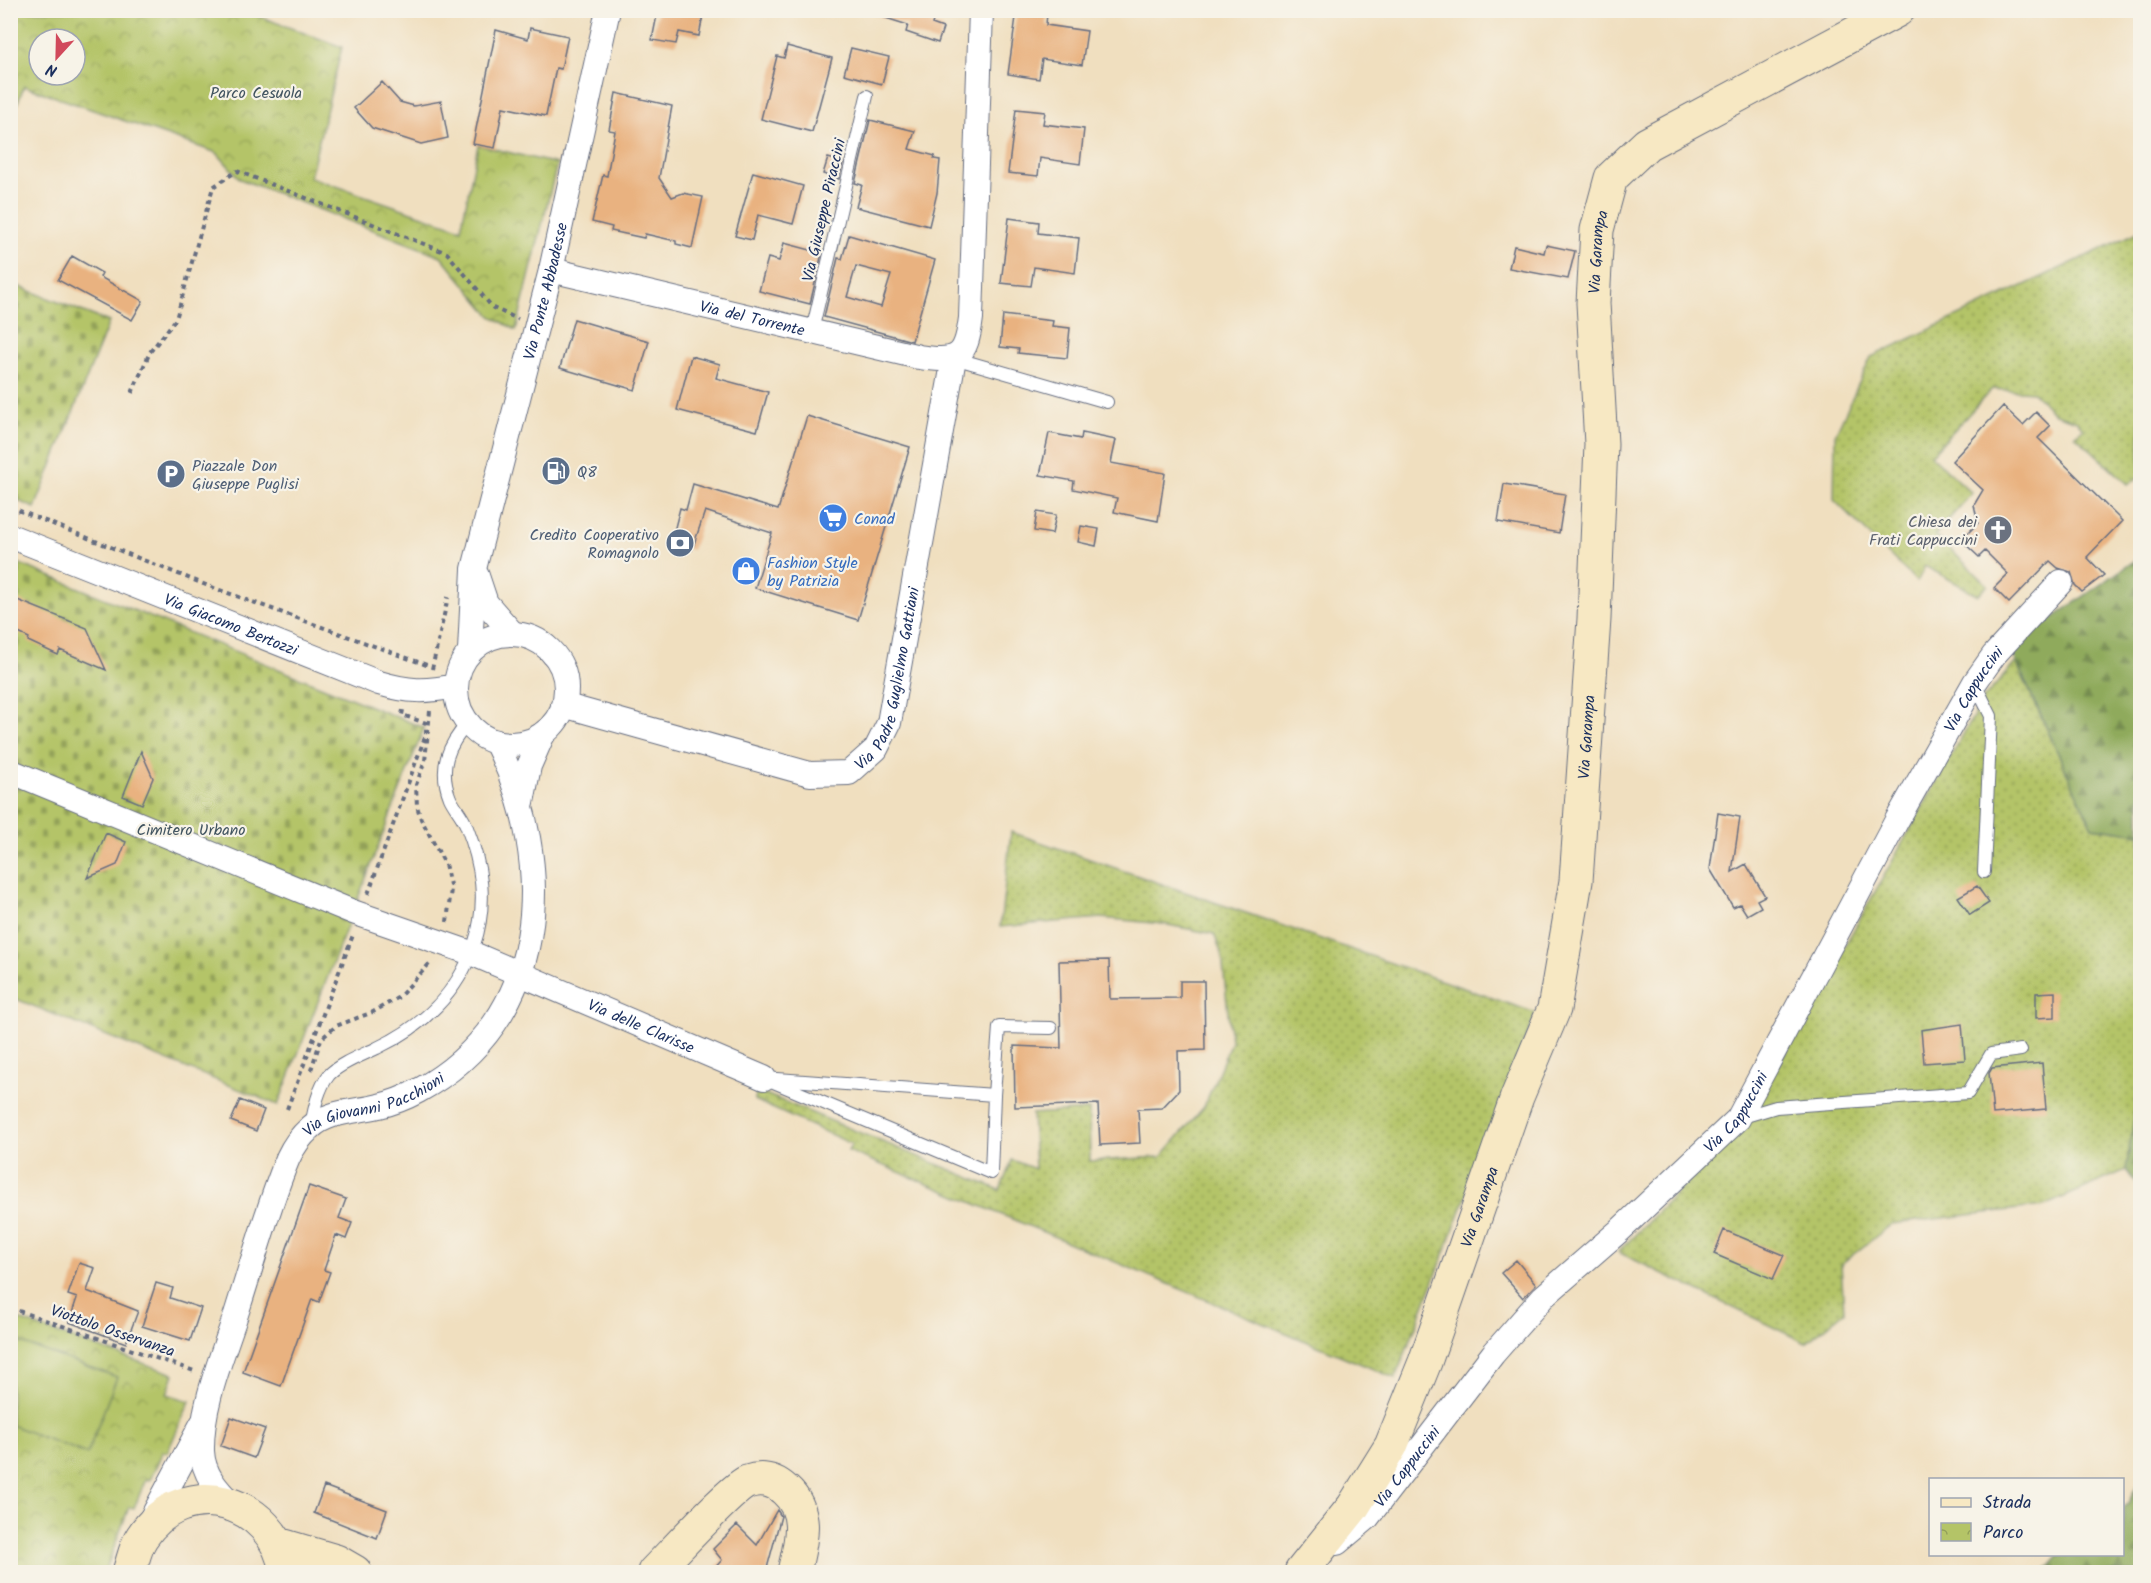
<svg xmlns="http://www.w3.org/2000/svg" width="2151" height="1583" viewBox="0 0 2151 1583" font-family="Kalam,sans-serif">
<style>
.grass{fill:url(#grass-dots);stroke:#687a62;stroke-width:1.5}
.forest{fill:url(#forest-firs);stroke:#556c5d;stroke-width:1.5}
.cemetery{fill:url(#cemetery-stones);stroke:#687a62;stroke-width:1.5}
.park{fill:url(#park-crowns);stroke:#687a62;stroke-width:1.5;fill-rule:evenodd}
.garden{fill:#b4c467;stroke:#687a62;stroke-width:1.5}
.building{fill:#e9b280;fill-rule:evenodd}
.lines{fill:none;stroke-linecap:round;stroke-linejoin:round}
.lane-casing{stroke:#666d80;stroke-width:14}
.street-casing{stroke:#666d80;stroke-width:26}
.secondary-casing{stroke:#666d80;stroke-width:35}
.path{stroke:#666d80;stroke-width:4;stroke-dasharray:4.5 4.5;stroke-linecap:butt}
.lane{stroke:#fff;stroke-width:12}
.street{stroke:#fff;stroke-width:24}
.secondary{stroke:#f7e8c3;stroke-width:33}
.labels{text-anchor:middle;stroke-width:4.5;stroke-linejoin:round;paint-order:stroke}
.park-label{font-size:16px;fill:#415460;stroke:#f7f3e8}
.street-label{font-size:16px;fill:#1b2f5e;stroke:#f7f3e8}
.service-label{font-size:16px;fill:#4e5e75;stroke:#f7f3e8;text-anchor:start}
.shop-label{font-size:16px;fill:#366cbe;stroke:#f7f3e8;text-anchor:start}
.worship-label{font-size:16px;fill:#5b616d;stroke:#f7f3e8;text-anchor:end}
</style>
<defs>
<pattern id="grass-dots" width="8" height="8" patternUnits="userSpaceOnUse" patternTransform="scale(1.5)"><rect width="8" height="8" fill="#b4c467"/><path d="M2 2h.1M6 6h.1" fill="none" stroke="#92a058" stroke-width="1.8" stroke-linecap="round"/></pattern>
<pattern id="forest-firs" width="22" height="20" patternUnits="userSpaceOnUse" patternTransform="scale(1.5)"><rect width="22" height="20" fill="#8faa5c"/><path d="M5 1l3.5 6h-7zM16 11l3.5 6h-7z" fill="#748b4f"/></pattern>
<pattern id="cemetery-stones" width="16" height="16" patternUnits="userSpaceOnUse" patternTransform="scale(1.5)"><rect width="16" height="16" fill="#b4c467"/><path d="M2 7V4a2 2 0 0 1 4 0v3zM10 15v-3a2 2 0 0 1 4 0v3z" fill="#92a058"/></pattern>
<pattern id="park-crowns" width="20" height="18" patternUnits="userSpaceOnUse" patternTransform="scale(1.5)"><rect width="20" height="18" fill="#b4c467"/><path d="M2 6a3 3 0 1 1 6 0M12 15a3 3 0 1 1 6 0" fill="none" stroke="#92a058"/></pattern>
</defs>
<rect width="100%" height="100%" fill="#f7f3e8"/>
<filter id="ink" filterUnits="userSpaceOnUse"><feTurbulence type="fractalNoise" baseFrequency=".0167" numOctaves="2"/><feDisplacementMap in="SourceGraphic" scale="12" xChannelSelector="R" yChannelSelector="G"/><feConvolveMatrix kernelMatrix="1 2 1 2 8 2 1 2 1" color-interpolation-filters="sRGB"/></filter>
<filter id="wash" filterUnits="userSpaceOnUse"><feTurbulence type="fractalNoise" baseFrequency=".008" numOctaves="4" result="noise"/><feDisplacementMap in="SourceGraphic" scale="24" xChannelSelector="R" yChannelSelector="G"/><feGaussianBlur stdDeviation="1.35" result="paint"/><feColorMatrix in="noise" values="0 0 0 0 0 0 0 0 0 0 0 0 0 0 0 0 0 1.4 0 .05"/><feComposite in="paint" operator="in"/></filter>
<g filter="url(#wash)">
<rect width="100%" height="100%" fill="#f0dfbf"/>
<path class="grass" d="M2140,231V477L2128,484L2075,435L2083,429L2077,421L2055,414L2033,392L1992,389L1931,455L1972,493L1935,535L1988,585L1978,595L1925,566L1917,582L1834,500L1835,435L1871,357Z
M2016,662L2092,827L2140,834V1078L2126,1170L2044,1206L1892,1224L1841,1264L1844,1312L1806,1343L1618,1252L1745,1124L1983,699Z
M1011,832L1536,1013C1488,1135 1445,1258 1395,1378L848,1151L852,1144L754,1100L758,1091L1000,1190L1012,1160L1035,1169L1032,1114L1089,1110L1090,1161L1161,1157L1204,1107L1231,1042L1222,955L1214,934L1163,924L1101,918L1000,927Z"/>
<path class="forest" d="M2140,557V834L2092,827L2010,648Z
M2140,1078V1188L2126,1170Z
M2140,1480V1572H2044L2059,1555L2122,1554L2123,1506L2128,1503Z"/>
<path class="cemetery" d="M10,283L109,322L35,508L11,498Z
M10,560L424,728L278,1105L11,997Z"/>
<path class="park" d="M11,11H245L342,47L310,177L461,229L478,145L557,164L516,330L491,316L441,256L240,179L217,153L24,86L11,120ZM39,39H75V75H39Z
M11,1317L174,1374L167,1394L190,1401L167,1453L163,1451L150,1480L146,1479L134,1508L129,1507L105,1572H11Z"/>
<path class="garden" d="M10,1339L117,1377L87,1454L11,1425Z"/>
<g id="blocks">
<path class="building" d="M658,10H704L699,36L679,32L676,44L652,40Z
M874,10H937L932,24L943,28L938,43L906,32L908,25L873,14Z
M1017,10L1047,13L1046,25L1087,31L1082,65L1042,59L1039,79L1008,74Z
M530,28L568,36L561,69L556,68L546,116L503,107L495,148L473,144L496,30L528,39Z
M787,46L832,58L812,132L761,119L777,56L784,58Z
M851,48L889,57L882,84L844,74Z
M382,82L400,102L414,106L441,101L448,138L421,144L372,128L354,108Z
M616,93L672,106L659,178L672,197L683,193L703,197L692,248L676,244V241L645,234L644,238L611,231L612,227L592,222L603,175L607,176L615,131L609,130Z
M1016,109L1045,112L1043,124L1084,129L1080,164L1040,158L1038,176L1008,173Z
M870,120L915,131L909,149L935,156L934,159L940,160L937,193L929,226L856,207L862,185L855,183Z
M828,158L843,162L839,179L823,174Z
M753,172L803,186L793,224L758,215L752,240L735,236Z
M1009,218L1039,222L1038,233L1079,238L1075,273L1034,267L1031,286L1001,283Z
M849,235L935,260L912,341L824,317L838,258L842,259ZM856,266L891,275L881,307L847,297Z
M784,243L822,253L810,304L759,291L768,258L779,261Z
M1546,245L1575,251L1568,279L1509,268L1514,246L1544,253Z
M72,256L102,273L100,277L143,301L132,320L58,280Z
M1003,315L1053,321L1052,326L1070,328L1067,358L1018,353L1019,349L1000,347Z
M574,319L649,341L635,390L560,368Z
M691,356L720,364L716,378L768,392L757,431L677,410Z
M2003,406L2023,425L2036,412L2050,426L2038,438L2122,521L2087,557L2104,575L2082,592L2075,585L2071,572L2058,568L2050,561L2009,603L1994,588L2008,574L1985,551L1979,557L1961,540L1978,523L1974,505L1983,490L1952,461Z
M807,416L910,447L858,620L755,588L772,533L705,511L692,550L671,543L680,508L686,510L693,484L778,510Z
M1049,433L1081,439L1082,433L1116,440L1111,463L1165,473L1158,521L1114,512L1117,498L1073,489L1074,481L1040,475Z
M1504,484L1565,494L1559,533L1498,522Z
M1037,512L1056,515L1052,534L1034,531Z
M1081,526L1099,529L1096,546L1078,542Z
M10,597L87,628L106,670L60,650L58,655L28,641L29,638L10,629Z
M141,751L153,778L142,804L123,796Z
M1718,813L1740,817L1732,872L1746,864L1765,896L1757,900L1761,907L1747,915L1740,904L1733,907L1710,869Z
M106,833L126,842L117,865L87,878Z
M1977,886L1989,903L1970,915L1958,897Z
M1109,960L1110,999L1180,998V981H1204L1205,1050L1178,1051L1179,1090L1162,1108L1138,1109L1140,1143L1100,1145L1098,1104L1015,1107L1014,1046L1061,1048L1059,961Z
M2055,992V1017L2036,1018V993Z
M1962,1024L1965,1060L1924,1063L1921,1030Z
M2042,1063L2046,1109L1993,1114L1989,1073L1992,1068Z
M240,1100L264,1110L256,1131L231,1121Z
M309,1186L346,1199L339,1218L352,1223L346,1239L336,1235L324,1270L330,1272L319,1302L312,1299L281,1386L243,1372Z
M1724,1230L1784,1255L1773,1279L1714,1254Z
M1516,1260L1536,1284L1523,1298L1501,1273Z
M79,1263L95,1268L87,1291L138,1311L126,1343L69,1322L77,1298L68,1295Z
M156,1283L173,1288L170,1298L201,1308L190,1341L142,1326Z
M231,1417L265,1429L254,1458L221,1446Z
M324,1486L387,1510L377,1538L314,1513Z
M777,1510L781,1516L766,1572H711L722,1560L713,1549L737,1525L757,1545Z"/>
</g>
</g>
<g filter="url(#ink)">
<use href="#blocks" fill-opacity="0" stroke="#666d80" stroke-width="1.5"/>
<g class="lines">
<g class="lane-casing">
<path id="lane" d="M812,331L867,96
M954,358L1107,402
M1974,682L1991,716L1984,872
M764,1078L994,1095L991,1173Z
M994,1095L999,1027L1051,1028
M1739,1118L1776,1107L1968,1093L1991,1054L2021,1050
M311,1126C314,1110 318,1088 329,1075C340,1063 363,1055 377,1048C422,1027 458,993 474,945C488,903 482,865 466,825C462,815 454,807 450,798C438,768 448,745 468,723"/>
</g>
<g class="street-casing">
<g id="street">
<path id="s1" d="M551,270L919,357C959,363 966,357 971,318L981,10"/>
<path id="s2" d="M10,536L379,683C409,692 425,692 456,686"/>
<path d="M477,576L486,603L513,634"/>
<circle cx="511" cy="689" r="55"/>
<path id="s3" d="M470,651L474,569L551,270L608,10"/>
<path id="s4" d="M563,705L810,774L849,773L876,749L889,723L954,358"/>
<path id="s5" d="M10,771L353,912L471,953L764,1078"/>
<path d="M522,802L529,766L543,734"/>
<path id="s6" d="M233,1505C217,1490 203,1474 202,1451C201,1403 224,1353 238,1308C254,1258 268,1206 288,1158C293,1147 301,1136 310,1128C329,1110 356,1112 379,1106C392,1103 407,1097 418,1091C550,1019 557,865 496,742"/>
<path d="M148,1525L202,1424"/>
<path id="s7" d="M1337,1543L1367,1518L1493,1354L1543,1297L1619,1231L1738,1119L1897,820L1975,682L1994,655L2061,582"/>
</g>
</g>
<g class="secondary-casing">
<g id="secondary">
<path d="M278,1544L336,1561L355,1572"/>
<path d="M129,1572C133,1561 135,1547 142,1537C184,1473 275,1499 286,1572"/>
<path d="M654,1572C670,1556 731,1489 747,1482C762,1477 774,1480 785,1490C811,1513 800,1544 794,1572"/>
<path id="s8" d="M1301,1572L1353,1507L1391,1446L1425,1362L1517,1097L1554,1009L1576,881L1594,619L1601,444L1593,303L1597,230L1611,178L1647,144L1898,10"/>
</g>
</g>
<path class="path" d="M10,15L16,10
M132,393L150,352L176,319L213,187L237,171L447,253L493,308L518,319
M10,507L206,585L432,667
M432,669L448,597
M430,711L425,761L416,785L417,806L421,819L445,864L451,889L447,922
M368,894L426,734V723L402,715L403,710
M311,1070L321,1039L336,1026L373,1012L399,997L431,962
M287,1109L353,935
M10,1308L194,1371"/>
<use href="#lane" class="lane"/>
<use href="#street" class="street"/>
<use href="#secondary" class="secondary"/>
</g>
</g>
<defs>
<g id="fuel-disc" transform="scale(1.5)"><circle r="9.5" fill="#5c6f8a" stroke="#f7f3e8"/><path d="M-5.5-6h7V0h2V4h1.3V-2.5L3-4.5l.8-.8L6-3V5H2.5V1h-1V6h-7ZM-4.2-4.7v3.2H.2V-4.7Z" fill="#fff"/></g>
<g id="parking-disc" transform="scale(1.5)"><circle r="9.5" fill="#5c6f8a" stroke="#f7f3e8"/><path d="M-3.5-5.5H1a3.5 3.5 0 0 1 0 7H-1V5.5H-3.5ZM-1-3.4V-.6H.8a1.4 1.4 0 0 0 0-2.8Z" fill="#fff"/></g>
<g id="supermarket-disc" transform="scale(1.5)"><circle r="9.5" fill="#3f7fe0" stroke="#f7f3e8"/><path d="M-6-5.5h2.5l.6 2H6L4.5 2H-2.5L-4.4-4H-6ZM-1.5 3.2a1.3 1.3 0 1 0 .1 0ZM3 3.2a1.3 1.3 0 1 0 .1 0Z" fill="#fff"/></g>
<g id="church-disc" transform="scale(1.5)"><circle r="9.5" fill="#6b7280" stroke="#f7f3e8"/><path d="M-1.2-6h2.4v3.5h3.3v2.4h-3.3V6h-2.4V-.1h-3.3v-2.4h3.3Z" fill="#fff"/></g>
<g id="bank-disc" transform="scale(1.5)"><circle r="9.5" fill="#5c6f8a" stroke="#f7f3e8"/><path d="M-6-4H6V4H-6ZM0-2.3a2.3 2.3 0 1 0 0 4.6a2.3 2.3 0 1 0 0-4.6Z" fill="#fff"/></g>
<g id="shop-disc" transform="scale(1.5)"><circle r="9.5" fill="#3f7fe0" stroke="#f7f3e8"/><path d="M-5-2.5h2.3a2.7 3.5 0 0 1 5.4 0H5L5.5 6h-11ZM-1.5-2.5h3a1.5 2.3 0 0 0-3 0Z" fill="#fff"/></g>
</defs>
<g fill-rule="evenodd">
<use href="#fuel-disc" x="556" y="471"/>
<use href="#parking-disc" x="171" y="474"/>
<use href="#supermarket-disc" x="833" y="518"/>
<use href="#church-disc" x="1998" y="530"/>
<use href="#bank-disc" x="680" y="543"/>
<use href="#shop-disc" x="746" y="571"/>
</g>
<g class="labels">
<g class="park-label">
<text x="256" y="98">Parco Cesuola</text>
<text x="191" y="835">Cimitero Urbano</text>
</g>
<g class="street-label">
<text transform="translate(823 210) rotate(-77)" y="6">Via Giuseppe Piraccini</text>
<text dy="6" stroke="none"><textPath href="#s8" startOffset="1382">Via Garampa</textPath></text>
<text dy="6" stroke="none"><textPath href="#s3" startOffset="369">Via Ponte Abbadesse</textPath></text>
<text dy="6" stroke="none"><textPath href="#s1" startOffset="207">Via del Torrente</textPath></text>
<text dy="6" stroke="none"><textPath href="#s2" startOffset="238">Via Giacomo Bertozzi</textPath></text>
<text dy="6" stroke="none"><textPath href="#s4" startOffset="402">Via Padre Guglielmo Gattiani</textPath></text>
<text dy="6" stroke="none"><textPath href="#s7" startOffset="1076">Via Cappuccini</textPath></text>
<text dy="6" stroke="none"><textPath href="#s8" startOffset="896">Via Garampa</textPath></text>
<text dy="6" stroke="none"><textPath href="#s5" startOffset="681">Via delle Clarisse</textPath></text>
<text dy="6" stroke="none"><textPath href="#s6" startOffset="476">Via Giovanni Pacchioni</textPath></text>
<text dy="6" stroke="none"><textPath href="#s7" startOffset="590">Via Cappuccini</textPath></text>
<text dy="6" stroke="none"><textPath href="#s8" startOffset="410">Via Garampa</textPath></text>
<text transform="translate(113 1330) rotate(19)" y="6">Viottolo Osservanza</text>
<text dy="6" stroke="none"><textPath href="#s7" startOffset="104">Via Cappuccini</textPath></text>
</g>
<g class="service-label">
<text x="192" y="471">Piazzale Don<tspan x="192" dy="18">Giuseppe Puglisi</tspan></text>
<text x="577" y="477">Q8</text>
<text x="659" y="540" text-anchor="end">Credito Cooperativo<tspan x="659" dy="18">Romagnolo</tspan></text>
</g>
<g class="shop-label">
<text x="854" y="524">Conad</text>
<text x="767" y="568">Fashion Style<tspan x="767" dy="18">by Patrizia</tspan></text>
</g>
<g class="worship-label">
<text x="1977" y="527">Chiesa dei<tspan x="1977" dy="18">Frati Cappuccini</tspan></text>
</g>
</g>
<rect width="2151" height="1583" fill="none" stroke="#f7f3e8" stroke-width="36"/>
<rect x="1929" y="1478" width="195" height="78" fill="#f7f3e8" stroke="#9fa5b1" stroke-width="1.5"/>
<rect x="1941" y="1498" width="30" height="9" fill="#f7e8c3" stroke="#9fa5b1" stroke-width="1.5"/>
<text x="1983" y="1508" font-size="18" fill="#1b2f5e">Strada</text>
<rect x="1941" y="1523" width="30" height="18" fill="url(#park-crowns)" stroke="#9fa5b1" stroke-width="1.5"/>
<text x="1983" y="1538" font-size="18" fill="#1b2f5e">Parco</text>
<g transform="translate(57 57) rotate(202)"><circle r="28" fill="#f7f3e8" stroke="#9fa5b1" stroke-width="1.5"/>
<path d="M0-4.5L10 22L0 15L-10 22Z" fill="#d1495b"/>
<text y="-9" font-size="16" font-weight="bold" text-anchor="middle" fill="#1b2f5e">N</text>
</g>
</svg>
